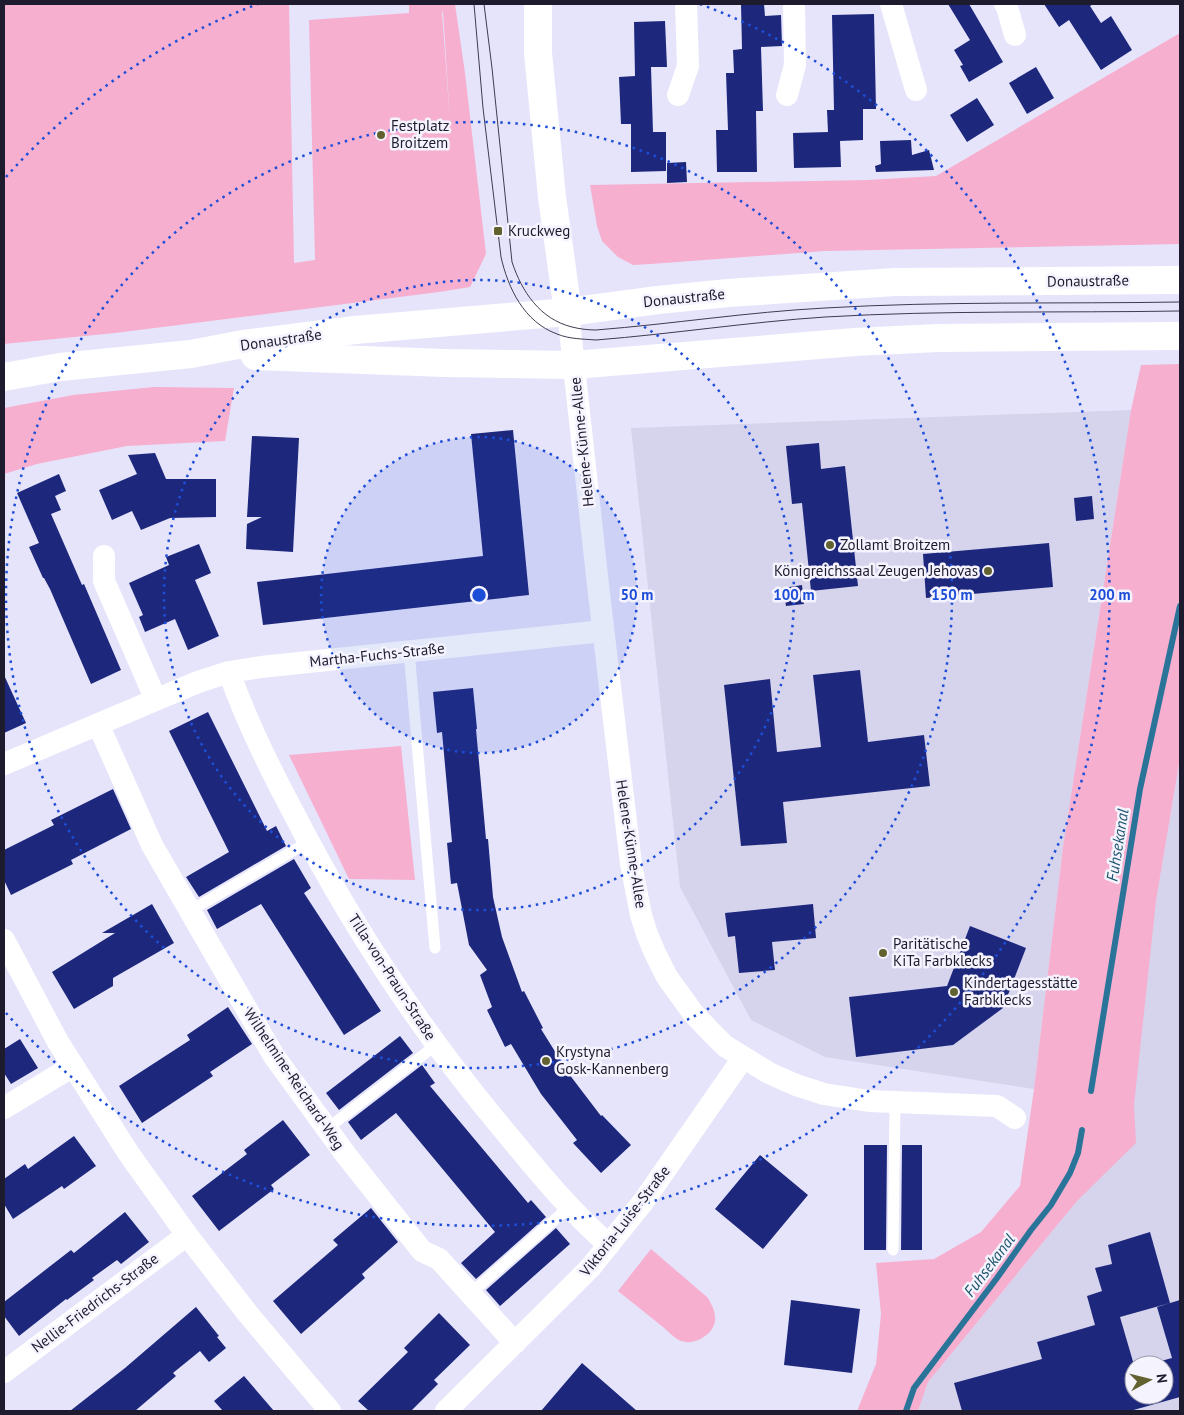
<svg xmlns="http://www.w3.org/2000/svg" width="1184" height="1415" viewBox="0 0 1184 1415" font-family="'PT Sans',sans-serif">
<style>
.built{fill:#d6d3ed;fill-rule:evenodd}
.green{fill:#f6afcf;fill-rule:evenodd}
.lines{fill:none;stroke-linecap:round;stroke-linejoin:round}
.stream{stroke:#2a7499;stroke-width:6}
.building{fill:#1d287d}
.service{stroke:#fff;stroke-width:11}
.minor{stroke:#fff;stroke-width:22}
.tertiary{stroke:#fff;stroke-width:28}
.secondary{stroke:#fff;stroke-width:28}
.tram{stroke:#3f3c51;stroke-width:1}
.ring{fill:none;stroke:#1d4ed8;stroke-width:2.5;stroke-dasharray:2.5 5}
.poi-dot{fill:#616230;stroke:#f4f3fe;stroke-width:2}
.labels{text-anchor:middle;stroke-width:5;stroke-linejoin:round;paint-order:stroke}
.poi-label{font-size:15px;fill:#1e1b2f;stroke:#f4f3fe;text-anchor:start}
.street-label{font-size:15px;fill:#1e1b2f;stroke:#f4f3fe}
.water-label{font-size:16px;font-style:italic;fill:#1c546c;stroke:#f4f3fe}
.centre{fill:#1d4ed8;stroke:#f4f3fe;stroke-width:2.5}
.ring-label{font-size:15px;text-anchor:middle;font-weight:bold;fill:#1d4ed8;stroke:#f4f3fe;stroke-width:5;stroke-linejoin:round;paint-order:stroke}
</style>
<rect width="100%" height="100%" fill="#e6e4fb"/>
<path class="built" d="M1131,410L1063,847L1034,1089L825,1057L751,1020L680,887L631,428Z
M1180,758V1411H918L928,1382L1077,1201L1156,901ZM1134,1365H1164V1395H1134Z"/>
<path class="green" d="M4,4H289L294,263L315,260L309,20L409,13V4H455L465,73L486,254L470,287L439,292L115,333L4,344ZM443,11L450,121L442,12Z
M1180,33V244L824,251L651,264L633,265L618,257L602,241L597,226L590,185L868,180L936,176Z
M1180,364V758L1156,901L1134,1105L1136,1143L1077,1201L928,1382L918,1411H857L876,1364L881,1314L876,1263L934,1259L981,1232L1020,1186L1034,1089L1063,847L1131,410L1141,365Z
M154,387L234,388L225,441L127,446L37,464L4,474V408L73,395Z
M401,746L415,880L349,879L289,755Z
M651,1249L707,1297C713,1306 719,1318 712,1329C706,1338 692,1345 681,1341C675,1339 668,1331 663,1327C648,1315 633,1303 618,1291Z"/>
<g class="lines">
<path class="stream" d="M1091,1091L1140,789L1180,606
M906,1411L914,1388L997,1278L1031,1230L1051,1205L1070,1173L1078,1153L1082,1130"/>
</g>
<path class="building" d="M741,4H764L765,16L781,15L782,46L761,47L763,111H756L757,172H717L716,130H728L726,73H734L733,50L742,49Z
M948,4H969L1003,62L969,82L960,66L963,65L954,50L970,40Z
M1044,4H1093L1090,6L1101,23L1111,16L1132,50L1101,70L1069,20L1059,27Z
M874,14L876,109H863V140L840,141L841,167L794,168L793,133L828,132L827,110H834L832,15Z
M665,21L667,67H651L653,132H666V171L631,172V124H621L619,77L635,76L634,22Z
M1036,67L1054,98L1027,114L1009,83Z
M977,98L994,125L967,142L950,115Z
M911,140L912,155L929,150L934,170L876,172L875,166L881,164L880,141Z
M686,162L687,182L667,183V163Z
M513,430L529,595L263,625L257,582L483,556L471,434Z
M252,436L299,438L293,552L246,549L247,524L262,517H247Z
M819,443L821,469L845,466L858,586L811,591L802,503L792,504L786,446Z
M155,453L166,479H216V517L170,518L141,530L132,511L112,520L99,490L137,474L128,455Z
M59,474L66,491L55,496L61,510L51,514L82,585L84,584L121,670L91,684L50,589L44,578H43L29,547L39,543L17,493Z
M1092,496L1094,519L1076,521L1074,498Z
M1049,543L1053,587L926,598L923,554Z
M199,544L211,573L195,580L219,636L188,650L175,619L145,632L139,617L143,615L129,583L169,565L166,557Z
M802,585L804,604L786,606L783,588Z
M860,670L868,742L924,735L930,786L783,802L787,843L741,846L724,685L770,679L777,752L821,747L813,675Z
M4,675L26,723L4,733Z
M473,688L477,729H476L486,839H488L493,897L502,937L522,992L524,991L543,1028L541,1029L569,1074L601,1116L602,1115L631,1145L601,1173L573,1143L577,1140L541,1094L511,1044L505,1047L487,1010L492,1007L480,975L487,970L469,945L457,883L451,884L447,843L452,842L442,732L437,733L433,692Z
M208,712L267,831L276,826L286,846L199,897L186,877L229,852L169,731Z
M113,789L131,829L71,860L73,864L11,895L4,880V850L54,825L51,820Z
M294,859L311,888L304,893L381,1011L344,1035L261,904L217,929L207,910Z
M152,904L174,943L113,978V986L74,1009L52,972L115,933H102Z
M813,904L816,938L772,942L775,970L739,973L735,936L728,937L725,913Z
M970,926L1026,948L1003,1008L953,1045L856,1057L849,997L947,986Z
M228,1007L252,1044L210,1072L213,1076L142,1123L119,1086L190,1040L187,1035Z
M400,1036L413,1053L339,1110L326,1093Z
M20,1039L38,1068L11,1084L4,1073V1049Z
M422,1065L435,1083L430,1086L528,1203L531,1200L546,1217L476,1279L461,1263L495,1232L396,1113L361,1140L348,1122Z
M283,1120L310,1155L271,1185L274,1189L219,1231L192,1196L247,1154L244,1150Z
M74,1136L96,1166L64,1189L62,1186L13,1219L4,1204V1179L25,1164L28,1169Z
M864,1145H887L886,1250H864Z
M902,1145H922V1250H901Z
M760,1155L808,1195L763,1249L715,1209Z
M371,1208L398,1242L362,1274L365,1278L301,1334L273,1301L338,1245L333,1240Z
M125,1212L149,1242L121,1264L117,1260L92,1278L94,1280L67,1300L66,1299L19,1336L4,1316V1302L71,1250L74,1253Z
M556,1228L570,1244L500,1306L486,1290Z
M1150,1232L1170,1303L1120,1317L1134,1365V1395H1164V1365H1146L1172,1358L1157,1307L1180,1300V1397L1130,1411H962L954,1383L1042,1359L1037,1342L1095,1325L1087,1296L1102,1291L1095,1268L1112,1264L1108,1245Z
M791,1300L860,1309L852,1373L784,1365Z
M196,1307L219,1336L217,1337L226,1348L209,1362L200,1351L173,1373L176,1376L135,1411H70L125,1368Z
M439,1313L470,1345L434,1380L438,1384L411,1411H369L358,1401L408,1352L404,1348Z
M582,1363L637,1411H541Z
M244,1376L274,1411H223L214,1401Z"/>
<g class="lines">
<path class="service" d="M409,651L435,948
M190,911L308,842
M328,1128L436,1045
M893,1250L895,1103
M470,1294L569,1207"/>
<path class="minor" d="M891,4L916,90
M1005,4L1007,7L1015,35
M678,95L688,66L686,4
M787,95L795,65L794,4
M568,312L598,585L631,864L641,915L647,934L655,953L667,977L693,1013L709,1030L725,1046L769,1073L796,1085L824,1094L869,1101L997,1106L1015,1118
M104,556V581L156,700
M229,672C246,720 268,765 292,810C350,923 420,1030 502,1128C536,1169 569,1210 609,1245
M98,724L152,845L246,1008L274,1056L346,1155L422,1251L439,1259L515,1343
M4,764L198,682L229,672L261,667L603,631
M4,940L58,1042L129,1154L187,1235L248,1314L330,1411
M4,1108L73,1066
M4,1372L187,1235
M446,1411L590,1268L643,1202L743,1058"/>
<path class="tertiary" d="M538,4V53L552,197L568,312"/>
<path class="secondary" d="M255,356L445,363L573,365L855,342L938,338L1180,336
M4,377L60,367L191,354L243,344L355,330L568,312L658,300L728,293L895,282L1180,280"/>
<path class="tram" d="M474,4L483,108L501,257C508,288 524,322 557,334C569,339 583,339 596,340C672,334 749,322 825,317C943,310 1062,313 1180,311
M484,4L492,68L512,262C522,292 540,319 572,327C580,329 588,330 596,330C672,324 748,312 825,308C943,301 1062,304 1180,302"/>
</g>
<circle cx="479" cy="595" r="158" fill="#1d4ed8" fill-opacity=".12"/>
<g class="ring">
<circle cx="479" cy="595" r="158"/>
<circle cx="479" cy="595" r="315"/>
<circle cx="479" cy="595" r="473"/>
<path d="M6 177A631 631 0 0 1 258 4M700 4A631 631 0 1 1 6 1013"/>
</g>
<g class="poi-dot">
<circle cx="381" cy="135" r="5"/>
<rect x="493" y="226" width="10" height="10" rx="2.5"/>
<circle cx="830" cy="545" r="5"/>
<circle cx="988" cy="571" r="5"/>
<circle cx="883" cy="953" r="5"/>
<circle cx="954" cy="992" r="5"/>
<circle cx="546" cy="1061" r="5"/>
</g>
<g class="labels">
<g class="poi-label">
<text x="391" y="131">Festplatz<tspan x="391" dy="17">Broitzem</tspan></text>
<text x="508" y="236">Kruckweg</text>
<text x="840" y="550">Zollamt Broitzem</text>
<text x="978" y="576" text-anchor="end">Königreichssaal Zeugen Jehovas</text>
<text x="893" y="949">Paritätische<tspan x="893" dy="17">KiTa Farbklecks</tspan></text>
<text x="964" y="988">Kindertagesstätte<tspan x="964" dy="17">Farbklecks</tspan></text>
<text x="556" y="1057">Krystyna<tspan x="556" dy="17">Gosk-Kannenberg</tspan></text>
</g>
<g class="street-label">
<text transform="translate(1088 281) rotate(-1)" y="5">Donaustraße</text>
<text transform="translate(684 298) rotate(-6)" y="5">Donaustraße</text>
<text transform="translate(281 340) rotate(-8)" y="5">Donaustraße</text>
<text transform="translate(582 442) rotate(-96)" y="5">Helene-Künne-Allee</text>
<text transform="translate(377 655) rotate(-6)" y="5">Martha-Fuchs-Straße</text>
<text transform="translate(631 844) rotate(81)" y="5">Helene-Künne-Allee</text>
<text transform="translate(392 977) rotate(57)" y="5">Tilla-von-Praun-Straße</text>
<text transform="translate(294 1079) rotate(56)" y="5">Wilhelmine-Reichard-Weg</text>
<text transform="translate(625 1221) rotate(-52)" y="5">Viktoria-Luise-Straße</text>
<text transform="translate(95 1303) rotate(-37)" y="5">Nellie-Friedrichs-Straße</text>
</g>
<g class="water-label">
<text transform="translate(1117 845) rotate(-81)" y="6">Fuhsekanal</text>
<text transform="translate(989 1265) rotate(-53)" y="6">Fuhsekanal</text>
</g>
</g>
<circle cx="479" cy="595" r="8" class="centre"/>
<g class="ring-label">
<text x="637" y="600">50 m</text>
<text x="794" y="600">100 m</text>
<text x="952" y="600">150 m</text>
<text x="1110" y="600">200 m</text>
</g>
<rect width="1184" height="1415" fill="none" stroke="#1e1b2f" stroke-width="10"/>
<g transform="translate(1149 1380) rotate(83)"><circle r="24" fill="#f4f3fe" stroke="#9e9dab"/>
<path d="M0-4L9 19L0 12L-9 19Z" fill="#616230"/>
<text y="-8" font-size="14" font-weight="bold" text-anchor="middle" fill="#1e1b2f">N</text>
</g>
</svg>
